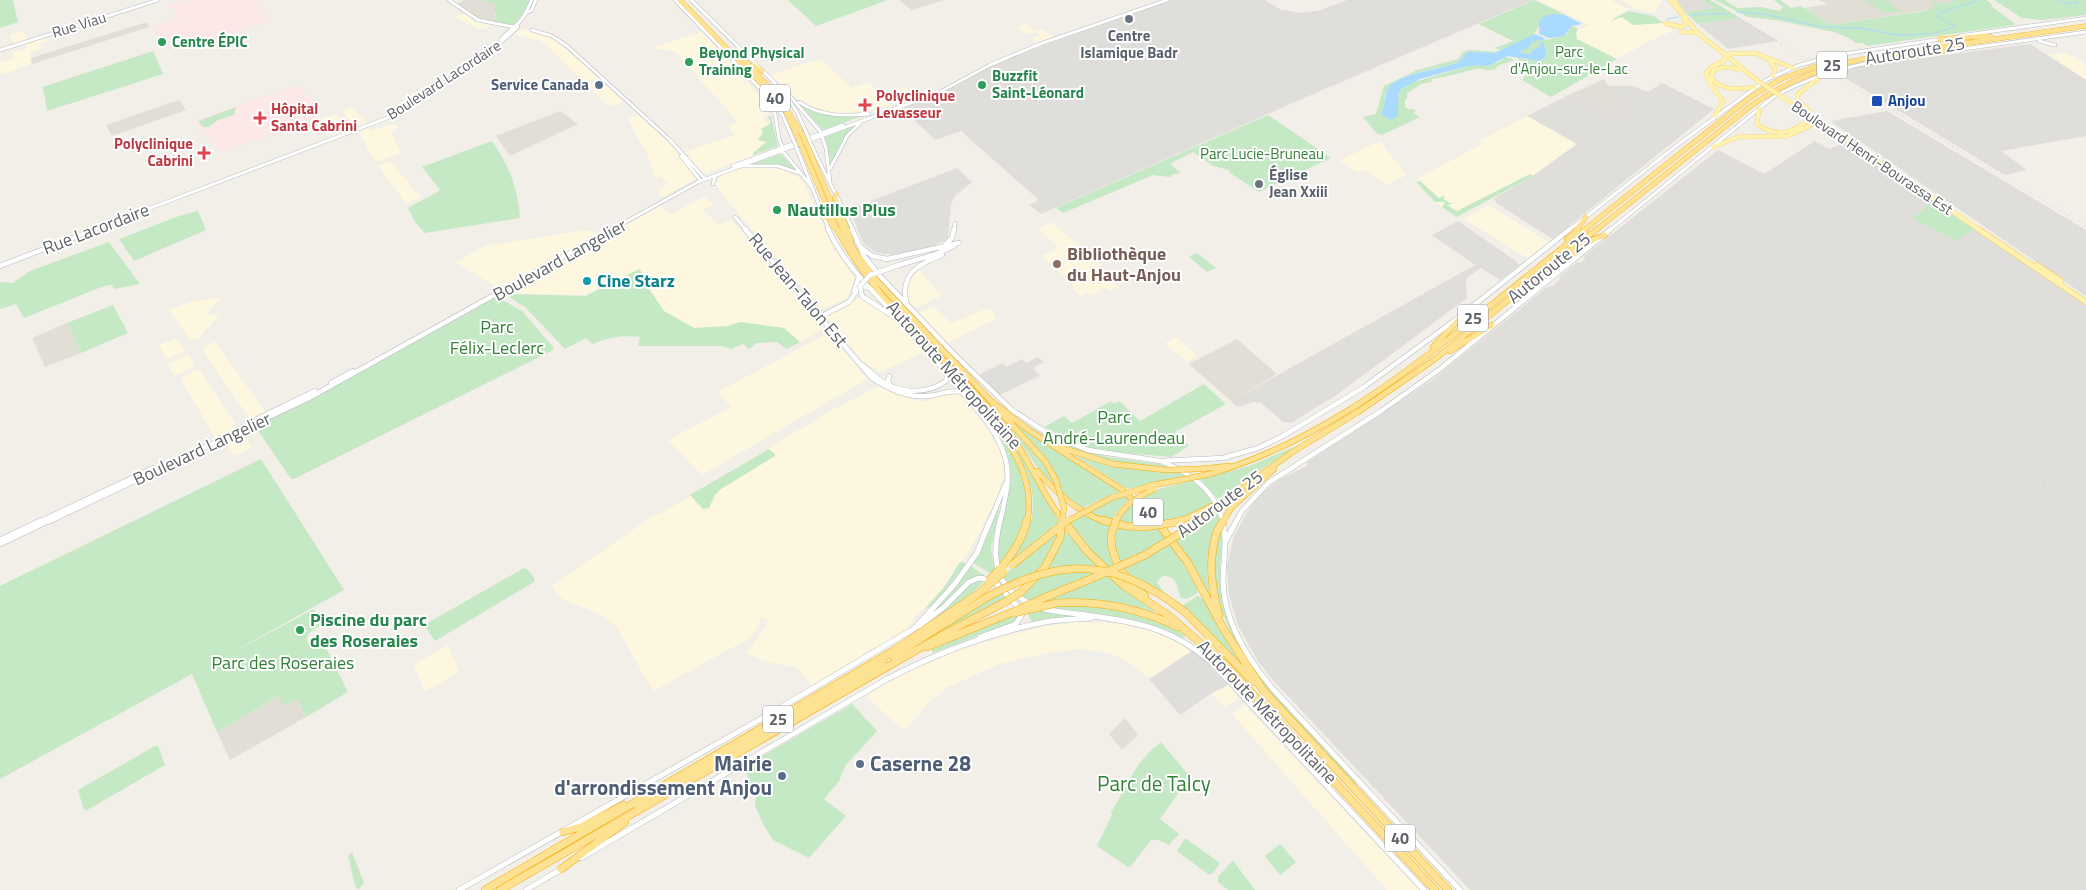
<svg xmlns="http://www.w3.org/2000/svg" width="2086" height="890" viewBox="0 0 2086 890" font-family="'Titillium Web',sans-serif">
<style>
.commercial{fill:#fef7e0}
.industrial{fill:#e0deda}
.education{fill:#e1ded6}
.medical{fill:#fce8e6}
.green{fill:#c5e8c5}
.water{fill:#aadaff}
.lines{fill:none;stroke-linecap:round;stroke-linejoin:round}
.stream{stroke:#aadaff;stroke-width:1}
.secondary-far2-casing{stroke:#b6babf;stroke-width:4}
.secondary-far1-casing{stroke:#b6babf;stroke-width:5.5}
.secondary-casing{stroke:#b6babf;stroke-width:6}
.primary-far1-casing{stroke:#f2c960;stroke-width:4.5}
.primary-casing{stroke:#f2c960;stroke-width:6}
.highway-far2-casing{stroke:#f9ab00;stroke-width:5}
.highway-far1-casing{stroke:#f9ab00;stroke-width:6}
.highway-casing{stroke:#f9ab00;stroke-width:8}
.secondary-far2{stroke:#fff;stroke-width:3}
.secondary-far1{stroke:#fff;stroke-width:4.5}
.secondary{stroke:#fff;stroke-width:5}
.primary-far1{stroke:#fff2af;stroke-width:4}
.primary{stroke:#fff2af;stroke-width:5}
.highway-far2{stroke:#fde293;stroke-width:4.5}
.highway-far1{stroke:#fde293;stroke-width:5}
.highway{stroke:#fde293;stroke-width:7}
.rail{stroke:#b6b7b8;stroke-width:1;stroke-dasharray:0.5 4.5;stroke-linecap:butt}
.secondary-bridge-far1-casing{stroke:#b6babf;stroke-width:4;stroke-linecap:butt}
.secondary-bridge-casing{stroke:#b6babf;stroke-width:5.5;stroke-linecap:butt}
.primary-bridge-casing{stroke:#f2c960;stroke-width:4.5;stroke-linecap:butt}
.highway-bridge-far2-casing{stroke:#f9ab00;stroke-width:5;stroke-linecap:butt}
.highway-bridge-far1-casing{stroke:#f9ab00;stroke-width:6;stroke-linecap:butt}
.highway-bridge-casing{stroke:#f9ab00;stroke-width:8;stroke-linecap:butt}
.secondary-bridge-far1{stroke:#fff;stroke-width:3}
.secondary-bridge{stroke:#fff;stroke-width:4.5}
.primary-bridge{stroke:#fff2af;stroke-width:4}
.highway-bridge-far2{stroke:#fde293;stroke-width:4.5}
.highway-bridge-far1{stroke:#fde293;stroke-width:5}
.highway-bridge{stroke:#fde293;stroke-width:7}
.worship-dot{fill:#6b7280;stroke:#fff;stroke-width:2}
.leisure-dot{fill:#2e9e5b;stroke:#fff;stroke-width:2}
.service-dot{fill:#5c6f8a;stroke:#fff;stroke-width:2}
.transit-dot{fill:#1a4fb4;stroke:#fff;stroke-width:2}
.health-dot{fill:#e0444e;stroke:#fff;stroke-width:2}
.education-dot{fill:#8d6e63;stroke:#fff;stroke-width:2}
.culture-dot{fill:#0f9aa8;stroke:#fff;stroke-width:2}
.labels{text-anchor:middle;stroke-width:4;stroke-linejoin:round;paint-order:stroke}
.far-street-label{font-size:15px;fill:#5f6368;stroke:#fff}
.far-worship-label{font-size:15px;font-weight:bold;fill:#5b616d;stroke:#fff}
.far-leisure-label{font-size:15px;font-weight:bold;fill:#27864d;stroke:#fff;text-anchor:start}
.far-park-label{font-size:15px;fill:#348238;stroke:#fff}
.far-service-label{font-size:15px;font-weight:bold;fill:#4e5e75;stroke:#fff;text-anchor:end}
.far-health-label{font-size:15px;font-weight:bold;fill:#be3a42;stroke:#fff;text-anchor:start}
.far-transit-label{font-size:15px;font-weight:bold;fill:#164399;stroke:#fff;text-anchor:start}
.shield{fill:#fff;stroke:#8f9295;stroke-width:1}
.shield-label{font-size:16px;font-weight:bold;fill:#5f6368}
.street-label{font-size:18px;fill:#5f6368;stroke:#fff}
.leisure-label{font-size:18px;font-weight:bold;fill:#27864d;stroke:#fff;text-anchor:start}
.education-label{font-size:18px;font-weight:bold;fill:#785e54;stroke:#fff;text-anchor:start}
.culture-label{font-size:18px;font-weight:bold;fill:#0d838f;stroke:#fff;text-anchor:start}
.park-label{font-size:18px;fill:#348238;stroke:#fff}
.near-service-label{font-size:21px;font-weight:bold;fill:#4e5e75;stroke:#fff;text-anchor:end}
.near-park-label{font-size:21px;fill:#348238;stroke:#fff}
</style>
<rect width="100%" height="100%" fill="#f1efe8"/>
<path class="commercial" d="M1538,0H1610L1628,9V11L1613,18L1611,22L1622,17L1633,25L1665,23L1672,31L1649,41L1617,59L1577,39L1576,33L1578,29L1590,25Z
M1622,0H1662L1654,13L1635,9Z
M464,14L475,21L490,26L486,29H478L453,17Z
M1025,24L1036,32L1043,29L1053,37L1037,42L1032,38L1040,36L1036,32L1028,35L1017,27Z
M520,29L538,33L555,40L598,78L585,84L547,46L537,40L513,34Z
M23,31L28,40L43,36L48,41L39,44L42,48L30,52L32,64L0,75V63L15,58L11,53L27,48L24,42L15,45L9,35Z
M702,32L738,70L764,102L768,113L762,117L766,123L771,126L773,147L706,174H703L686,152L734,135L729,126L738,122L675,51L651,48Z
M2067,53L2085,64L2086,80L2048,54Z
M820,59L852,88L869,82L891,105L858,114L825,113L804,104L770,75Z
M601,81L623,101V102L610,107L587,86Z
M905,87L915,97L897,103L886,93Z
M353,107L362,118L368,123L354,127L342,111Z
M335,114L349,130L333,136L320,119Z
M638,115L669,143L696,178L665,196L659,197V189L668,184L661,176L655,179L647,153L627,119Z
M1527,116L1577,144L1523,182L1457,217L1435,202L1416,183L1419,178L1482,144L1479,141Z
M393,124L399,127L391,133L401,153L375,162L359,132L369,128L371,131Z
M1380,141L1406,175L1387,185L1363,169L1357,172L1340,160Z
M390,161L415,191L422,197L406,203L378,166Z
M754,168L781,169L798,177L804,183L834,249L854,277V285L846,299L821,310L722,194L716,183L723,174L739,169Z
M704,196L713,204L702,210L719,225L731,220L824,328L800,342L784,328L740,322L728,326L694,328L664,311L633,272L585,295L506,293L661,206L670,215Z
M1489,205L1547,241L1548,243L1529,257L1524,256L1464,219Z
M1052,222L1102,266V268L1115,279L1112,281L1118,287L1110,291L1104,288L1090,296L1087,293L1081,296L1074,290L1072,283L1041,256L1059,248L1038,229Z
M587,230L599,233L498,288L456,262L484,246Z
M918,269L942,296L917,307L913,306L909,301L906,289L910,277Z
M221,298L207,314L219,316L197,339L189,338L169,310L190,302Z
M859,298L886,314L898,324L924,352L880,372L863,361L826,317Z
M933,306L951,323L986,309H989L997,318L947,343L918,313Z
M828,333L867,379L702,475L668,440L731,407L718,392Z
M1176,337L1198,356L1187,362L1165,343Z
M177,338L185,351L167,359L159,345Z
M215,342L266,413L251,420L204,353V347Z
M188,355L196,366L174,376L167,364Z
M197,370H199L237,427L215,437L180,378Z
M879,386L889,391L908,397V399L925,402L939,395L957,392L974,410L992,435V440L998,445L1003,461L1004,473L998,495L981,530L965,557L957,565L943,588L924,609L914,617L913,621L907,629L877,648H870L861,657L812,685L797,668L764,661L746,653L765,628L768,620L761,617L755,632L748,639L653,691L616,626L599,614L564,600L551,586L655,515L662,513L832,410Z
M242,432L252,447L234,456L225,440Z
M1077,622L1125,624L1137,629L1139,627L1161,633L1192,651L1149,679L1134,666L1117,656L1104,652L1077,649L1048,653L1003,663L947,687L931,701L904,730L866,697L897,677L948,653L1037,628Z
M448,645L459,671L425,692L414,665Z
M1228,685L1239,698L1225,708L1212,693Z
M1245,705L1302,766L1419,890H1387L1232,714Z"/>
<path class="industrial" d="M1172,0H1264L1281,10L1302,13L1318,11L1347,0H1533L1327,88L1041,214L1029,205L1039,200L961,131L935,140L902,108L957,86L983,70L1022,53Z
M1677,0H1702L1716,8L1685,12Z
M1740,18L1778,41L1728,49L1698,24Z
M2030,44L2086,80V136L2001,151L2027,170L2005,175L1840,75L1846,71L1860,66Z
M1662,83L1714,109L1554,238H1551L1496,203L1494,198L1533,176L1577,144L1527,116L1573,93L1616,116L1620,106L1608,86H1633L1648,92Z
M1887,111L2086,230V296L1830,121Z
M1815,141L1830,149L1845,142L1870,161L1875,163L1933,201L1913,217L1956,241L1974,229L2086,305V890H1470L1273,680L1257,660L1238,625L1229,596L1227,565L1234,536L1249,509L1260,495L1278,480L1307,466V462L1432,380L1547,287L1553,286L1560,279L1559,277L1577,262L1581,263L1585,259L1584,256L1718,150L1764,174Z
M957,168L972,182L955,196L951,204L948,237L944,241L931,247L896,255L877,253L863,243L850,209Z
M1458,221L1517,262L1519,265L1500,280L1481,268L1466,278L1467,298L1338,394L1291,423L1283,422L1261,403L1254,402L1238,407L1231,401L1475,265L1432,235Z
M1038,357L1044,362L1033,368L1040,376L999,395L980,374L1003,363L1006,367L1022,359L1026,363Z
M1192,651L1203,659L1228,685L1212,693L1180,715L1149,679Z"/>
<path class="education" d="M464,0H482L500,5L495,10L496,19L488,21L472,15L457,4Z
M899,0H944L912,10Z
M1818,0H1972L1921,11L1831,25L1805,8L1828,4Z
M147,22L149,27L32,64L31,58Z
M1604,79L1620,106L1621,111L1616,116L1573,93Z
M179,100L186,110L112,136L106,125Z
M560,111L578,124L510,156L496,136Z
M67,323L81,353L45,367L32,338Z
M1237,339L1277,374L1231,401L1189,364Z
M279,696L297,699L306,717L230,760L217,732Z
M1125,718L1138,735L1122,750L1109,734Z"/>
<path class="medical" d="M190,0H259L270,21L196,46L188,36L160,45L153,27L179,18L169,5Z
M298,85L322,116L222,152L192,121Z"/>
<path class="green" d="M0,0H13L18,22L0,28Z
M482,0H530L520,18L512,25L488,21L496,19V12L493,8L499,5Z
M788,0H888L816,26Z
M1534,0L1566,15L1554,14L1539,20C1542,38 1512,45 1500,50L1495,48L1513,41L1479,24Z
M1702,0H1710L1740,18L1698,24L1685,12L1715,8Z
M1715,0H1725L1737,8L1762,7L1779,11L1783,7L1774,0H1780L1791,8L1801,6L1831,25L1925,11L1934,7L1931,4L1933,2L1944,4L1954,0H1986L1993,5L1991,6L2014,23V25L1867,46L1862,43H1856L1847,37L1834,32L1775,20L1748,17Z
M1865,0H1885L1901,11L1884,13Z
M1994,0H2086V15L2043,20L2022,18Z
M1628,11L1654,16L1663,23L1633,25L1622,17L1610,21Z
M1572,26L1578,29L1576,33L1577,39L1617,59L1551,97L1522,80L1529,71L1525,65L1516,57L1527,60L1540,47L1532,50L1530,54L1522,53L1520,51L1529,46V43L1533,40H1546L1566,35Z
M1469,50L1497,52L1489,54L1467,52C1463,55 1462,61 1457,63C1441,69 1393,73 1386,92C1384,99 1387,103 1381,114L1398,116V95L1401,89L1408,84L1467,66L1499,62L1506,57L1515,60L1497,66L1496,69C1487,72 1483,68 1476,69C1462,72 1447,77 1432,79L1431,82L1421,84L1406,94L1408,96L1405,101V108L1416,110L1413,113L1420,117L1382,135L1377,134L1363,117L1376,114L1384,86L1417,70L1458,59L1463,52Z
M153,51L163,74L47,111L43,87Z
M801,106L827,115L862,116L823,130Z
M236,107L234,115L218,120L209,127H203L198,121Z
M1268,115L1331,158L1259,192L1230,173L1229,170L1213,166L1193,152L1170,164L1181,173L1173,174L1170,177L1153,175L1063,213L1056,208Z
M771,116L778,146L753,155V153L766,142L758,140L763,132L761,129L771,123L768,117Z
M857,124L846,136L831,164L825,137Z
M492,141C509,166 518,188 520,218L425,233L415,222L408,208L436,193L440,190L422,167Z
M781,154L796,170L779,166L749,165Z
M1530,174L1533,176L1457,217L1442,207L1445,202H1435L1416,182L1420,181L1439,198L1443,196L1445,197L1443,199L1450,203H1454L1447,205L1457,211Z
M1933,201L1974,229L1956,241L1912,218Z
M198,211L206,230L134,261L119,239L179,216Z
M109,242L140,284L114,289L112,285L104,286L24,318L16,304L0,309V282L13,283L30,271Z
M1197,253L1216,268L1207,272L1189,257Z
M639,269L645,276L644,281L664,311L694,328L728,326L740,322L784,328L800,342L787,349L777,342L757,343L749,349L743,344L731,349L721,346H638L640,337C622,335 609,337 592,344L586,338L565,349L526,308L505,294L586,296Z
M497,297L522,311L554,348L553,350L294,479H291L255,426L349,379Z
M113,305L128,333L81,353L67,323Z
M949,370C988,412 1044,471 1021,533C1017,545 1005,557 998,568C998,560 995,550 997,541C1000,522 1007,504 1010,485C1017,441 974,402 948,373Z
M1204,384L1226,404L1175,432L1189,446L1171,457L1104,451L1077,444L1044,427L1064,416L1072,423L1111,401L1114,404L1119,401L1140,421Z
M1024,423L1055,440L1082,450L1109,457L1159,464L1175,468C1120,467 1069,454 1024,423Z
M1008,425L1046,466L1059,494L1044,477Z
M1016,425L1120,491L1080,509L1065,499L1054,471L1015,426Z
M1296,446L1218,499L1200,479L1249,466Z
M769,449L775,454V456L721,489L715,495L709,508L703,509L690,495Z
M1019,451L1059,522L1005,568C1010,555 1021,541 1028,528C1040,504 1028,474 1017,452Z
M1075,455L1123,468L1182,472L1189,475L1127,489Z
M261,459L344,590L226,656L314,609L323,625C315,629 306,632 307,642L324,644L348,692L306,717L297,699L284,706L278,696L217,732L192,674L0,779V586Z
M1195,480L1214,502L1187,516L1163,523L1138,498L1154,490Z
M1124,494L1129,499L1118,510L1111,521L1084,511Z
M1001,499L991,549L995,572L992,574L973,563L989,532Z
M1133,501L1156,524L1116,522Z
M1217,509L1221,518L1209,548L1207,572L1210,596L1176,539Z
M1080,514L1110,525L1108,546L1114,566L1109,568L1086,546L1067,522Z
M1115,526L1159,528L1168,539L1118,564L1113,548Z
M1222,526C1223,548 1218,569 1221,591C1229,651 1272,691 1311,733C1322,745 1354,775 1358,787C1305,730 1226,663 1215,582C1214,576 1212,569 1212,563C1213,551 1219,538 1222,526Z
M1064,529L1099,568L1072,566L1046,569Z
M1059,531L1048,558L1039,570L1007,583L1002,577L1050,534Z
M1171,543L1197,588V593L1187,599L1181,598C1177,587 1177,575 1163,576L1157,582L1164,593C1153,586 1126,577 1120,568Z
M961,562L967,564L932,606L925,609L946,585L958,565Z
M971,566L985,576L978,577L927,619Z
M524,568L527,569L535,579L534,582L435,641L424,625Z
M1058,571L1100,572L1029,601L1020,595L1042,574Z
M1105,574L1154,611L1153,613L1133,606L1098,600L1035,604Z
M978,580H986L964,600L939,617L937,615L969,584Z
M1001,591L1008,598L914,647Z
M1197,596L1202,598L1206,604L1242,665L1182,606Z
M1053,606H1114L1171,626L1186,635L1183,638C1140,615 1092,614 1045,607Z
M1038,609L1079,616L1033,624L1027,612Z
M1020,614L1017,620L1012,623L933,653L931,650L986,626Z
M852,704L877,731L845,766L839,781L824,799L846,816L809,858L773,840L763,824L755,805L756,797L744,767Z
M1161,742L1190,777L1160,819L1179,834L1169,845L1159,840H1151L1131,866L1128,867L1097,846L1112,815L1111,812C1129,785 1133,763 1161,742Z
M155,746H158L165,765L87,810H84L78,790Z
M1185,838L1220,863L1212,874H1208L1177,851Z
M1280,844L1296,862L1280,875L1265,856Z
M352,852L364,883L359,889L356,888L348,856Z
M1232,861L1234,862L1255,890H1228L1218,882V877Z"/>
<path class="water" d="M1554,14L1565,15L1582,24L1572,26L1564,36L1549,38L1539,34V21L1546,15Z
M1535,34L1546,39C1536,43 1534,36 1528,48L1520,51L1522,53L1530,54L1532,50L1540,47L1541,42H1544L1546,57L1539,61L1508,56L1490,65L1467,66L1420,79L1401,89L1398,95V116L1390,120L1381,114C1386,105 1385,93 1388,88C1397,74 1441,69 1457,63C1462,61 1463,55 1467,52L1494,53Z"/>
<g class="lines">
<path class="stream" d="M2058,0L2066,3H2078L2075,0
M1736,12L1764,14L1822,27L1860,28L1898,35L1931,34L1956,27L1937,17L1939,13L1979,0
M1691,16L1700,14H1728
M1667,19L1678,17"/>
<g class="secondary-far2-casing">
<path id="secondary-far2" d="M449,0L478,20L514,27
M675,0L771,100L783,116L793,139
M691,0L783,91L797,112L807,134
M525,14L532,0
M532,30L552,36L567,46L670,140L705,179
M1959,36L2086,18
M501,39L517,24
M2039,41L2055,45
M0,50L158,0
M1949,51L2086,32
M789,95L820,131L826,148L830,182
M767,98L775,114L779,139L785,154L812,187
M799,102C821,117 844,116 869,114
M811,144C824,173 840,201 853,230
M797,149L829,230
M681,156L701,181
M733,166L843,125
M743,166H778L799,173
M830,169L847,136L860,123
M713,184L715,176
M735,217L746,230
M93,230L387,118L484,57L518,27L517,25L527,12L531,11L536,0
M611,230L698,182L940,92L990,65L1040,44L1167,0
M954,230L955,223
M1569,230L1676,146L1766,80L1797,66L1831,56L1941,39
M1610,230L1772,98C1824,67 1880,60 1939,52"/>
</g>
<g class="secondary-far1-casing">
<path id="secondary-far1" d="M745,229L872,378C888,389 908,398 928,396C940,395 950,389 963,392
M828,229C844,264 870,288 896,316C919,340 940,366 961,391C979,412 1000,434 1006,461C1011,480 1004,503 1000,522
M852,229L864,256L878,274L954,354L1012,410L1050,435L1088,450L1160,461L1223,458L1258,448L1283,436L1364,387L1458,318
M945,245L952,238L954,229
M861,247L872,256L887,259L959,243
M899,265L936,254L954,246
M0,266L96,229
M854,291L859,277
M862,296L894,317
M906,302C901,272 918,265 942,255
M1464,313L1570,229
M820,317L849,302L859,288L869,287
M862,365C869,370 875,377 883,382C902,394 928,394 946,381L948,375
M889,376L888,382L890,385
M331,383L353,371
M257,419L315,391
M1163,462C1192,474 1215,490 1223,522
M39,522L153,468
M48,522L309,398L613,229
M990,522L1005,485
M1236,522L1242,511L1268,483L1381,411L1440,369L1611,229"/>
</g>
<g class="secondary-casing">
<path id="secondary" d="M1000,520C995,543 991,569 1008,588C1013,594 1023,599 1030,604
M1222,520C1228,540 1223,561 1223,582C1224,622 1247,658 1272,688L1460,890
M0,540L42,520
M1225,542L1237,520
M0,544L50,520
M1040,608C1055,612 1071,613 1086,615C1138,622 1173,628 1213,664L1424,890
M919,626L944,607L969,582L979,578L993,580L1020,609L1022,614L1016,624L980,637
M581,858L887,679C937,653 989,633 1045,622C1060,619 1076,619 1091,618
M459,890L773,712L915,628L954,585L977,553L990,520
M526,890L563,868"/>
</g>
<g class="primary-far1-casing">
<path id="primary-far1" d="M1670,0L1698,33L1758,81
M1674,0L1682,13
M1665,23L1681,27L1686,24L1684,20
M1681,32L1698,33
M1728,54L1754,53L1793,68
M1770,62L1775,68L1773,76
M1740,70C1730,66 1722,66 1713,71L1711,78C1723,92 1738,89 1755,87
M1781,96L1980,230
M1759,108L1757,124C1774,137 1793,134 1808,120V114
M1809,111L1798,100L1797,95L1826,72
M1715,116L1723,101L1708,80L1706,73L1710,68L1724,61L1725,56
M1713,147L1738,137L1788,136L1820,121"/>
</g>
<g class="primary-casing">
<path id="primary" d="M1978,229L2086,302
M2037,265L2061,281"/>
</g>
<g class="highway-far2-casing">
<path id="highway-far2" d="M680,0L777,100L787,113L798,138
M1939,39L1990,36
M737,52L782,101L803,136
M1936,53L1953,48
M753,65L762,71
M807,145L843,230
M802,147L837,230
M836,194L835,198L847,230
M822,212L834,227
M1576,230L1586,217
M1584,230L1752,96L1781,79L1822,64
M1596,230L1752,105C1814,62 1874,56 1946,46C1993,39 2039,33 2086,26"/>
</g>
<g class="highway-far1-casing">
<path id="highway-far1" d="M837,229C877,307 952,361 1006,428C1029,457 1041,493 1064,522
M843,229L853,248L875,279L993,403
M847,229L851,241
M1567,239L1578,229
M1550,271L1594,239L1605,235
M1433,347L1467,311
M1450,351L1492,325
M991,401L1030,431L1121,489L1157,522
M1001,412L1045,461L1056,480
M994,418C1013,449 1036,483 1027,522
M1059,447L1113,464L1166,470
M1199,469L1229,466
M1037,471C1057,493 1077,512 1106,522
M1210,474C1309,445 1390,386 1470,322C1509,291 1547,260 1586,229
M1153,485L1175,481
M1223,502L1291,453L1358,412L1435,359L1597,229
M1231,508L1274,469
M1179,522L1212,506
M1197,522L1214,509"/>
</g>
<g class="highway-casing">
<path id="highway" d="M1063,520L1087,551L1123,585L1168,615L1226,665L1435,890
M1102,520L1126,526L1144,527
M1156,520L1188,563L1223,628L1263,690L1448,890
M1178,522L1182,520
M1184,531L1199,520
M1217,531C1208,560 1211,586 1219,615
M1111,536C1111,563 1126,579 1145,596
M1000,569C1012,554 1023,539 1027,520
M1021,592L1045,567L1060,538
M1046,597L1093,578
M1057,603C1101,600 1139,608 1178,627
M1185,612L1254,682
M927,647L1013,612
M893,656L989,596
M638,805L883,662
M563,832L581,827L623,805
M561,869L625,822
M485,890L895,650L979,593
M500,890L946,633L1005,602"/>
</g>
<use href="#secondary-far2" class="secondary-far2"/>
<use href="#secondary-far1" class="secondary-far1"/>
<use href="#secondary" class="secondary"/>
<use href="#primary-far1" class="primary-far1"/>
<use href="#primary" class="primary"/>
<use href="#highway-far2" class="highway-far2"/>
<use href="#highway-far1" class="highway-far1"/>
<use href="#highway" class="highway"/>
<path class="rail" d="M1260,0C1297,20 1317,15 1354,0
M1708,0L2086,226
M2074,454C2066,463 2050,471 2045,482C2036,502 2072,522 2086,530"/>
<g class="secondary-bridge-far1-casing">
<path id="secondary-bridge-far1" d="M807,134L811,144
M793,139L797,149"/>
</g>
<g class="secondary-bridge-casing">
<path id="secondary-bridge" d="M862,296L860,286L870,275L899,265"/>
</g>
<g class="primary-bridge-casing">
<path id="primary-bridge" d="M1758,81L1781,96"/>
</g>
<g class="highway-bridge-far2-casing">
<path id="highway-bridge-far2" d="M803,136L807,145
M798,138L802,147"/>
</g>
<g class="highway-bridge-far1-casing">
<path id="highway-bridge-far1" d="M1166,470L1199,469
M1056,480L1064,508L1062,522
M1175,481L1210,474
M1214,509L1223,502
M1066,522L1111,498L1153,485
M1115,522C1124,505 1138,496 1155,489
M1223,522L1231,508"/>
</g>
<g class="highway-bridge-casing">
<path id="highway-bridge" d="M1144,527L1178,522
M1217,531L1224,520
M1111,536L1116,520
M1060,538L1062,520
M1012,565L1068,520
M1093,578L1145,555L1184,531
M989,580L1000,569
M979,593L1004,572
M989,596C1064,555 1118,560 1185,612
M1005,602L1021,592
M1015,611L1046,597
M1014,613L1057,603"/>
</g>
<use href="#secondary-bridge-far1" class="secondary-bridge-far1"/>
<use href="#secondary-bridge" class="secondary-bridge"/>
<use href="#primary-bridge" class="primary-bridge"/>
<use href="#highway-bridge-far2" class="highway-bridge-far2"/>
<use href="#highway-bridge-far1" class="highway-bridge-far1"/>
<use href="#highway-bridge" class="highway-bridge"/>
</g>
<g class="worship-dot">
<circle cx="1129" cy="19" r="5"/>
<circle cx="1259" cy="184" r="5"/>
</g>
<g class="leisure-dot">
<circle cx="162" cy="42" r="5"/>
<circle cx="689" cy="62" r="5"/>
<circle cx="982" cy="85" r="5"/>
<circle cx="777" cy="210" r="5"/>
<circle cx="300" cy="630" r="5"/>
</g>
<g class="service-dot">
<circle cx="599" cy="85" r="5"/>
<circle cx="860" cy="764" r="5"/>
<circle cx="782" cy="776" r="5"/>
</g>
<rect class="transit-dot" x="1871" y="95" width="12" height="12" rx="2.5"/>
<g class="health-dot">
<path d="M862.5 97.5h5v5h5v5h-5v5h-5v-5h-5v-5h5z"/>
<path d="M257.5 110.5h5v5h5v5h-5v5h-5v-5h-5v-5h5z"/>
<path d="M201.5 145.5h5v5h5v5h-5v5h-5v-5h-5v-5h5z"/>
</g>
<circle class="education-dot" cx="1057" cy="264" r="5"/>
<circle class="culture-dot" cx="587" cy="281" r="5"/>
<g class="labels">
<g class="far-street-label">
<text transform="translate(79 25) rotate(-17)" y="5">Rue Viau</text>
<text transform="translate(444 80) rotate(-33)" y="5">Boulevard Lacordaire</text>
<text transform="translate(1872 158) rotate(34)" y="5">Boulevard Henri-Bourassa Est</text>
</g>
<g class="far-worship-label">
<text x="1129" y="41">Centre<tspan x="1129" dy="17">Islamique Badr</tspan></text>
<text x="1269" y="180" text-anchor="start">Église<tspan x="1269" dy="17">Jean Xxiii</tspan></text>
</g>
<g class="far-leisure-label">
<text x="172" y="47">Centre ÉPIC</text>
<text x="699" y="58">Beyond Physical<tspan x="699" dy="17">Training</tspan></text>
<text x="992" y="81">Buzzfit<tspan x="992" dy="17">Saint-Léonard</tspan></text>
</g>
<g class="far-park-label">
<text x="1569" y="57">Parc<tspan x="1569" dy="17">d'Anjou-sur-le-Lac</tspan></text>
<text x="1262" y="159">Parc Lucie-Bruneau</text>
</g>
<g class="far-service-label">
<text x="589" y="90">Service Canada</text>
</g>
<g class="far-health-label">
<text x="876" y="101">Polyclinique<tspan x="876" dy="17">Levasseur</tspan></text>
<text x="271" y="114">Hôpital<tspan x="271" dy="17">Santa Cabrini</tspan></text>
<text x="193" y="149" text-anchor="end">Polyclinique<tspan x="193" dy="17">Cabrini</tspan></text>
</g>
<g class="far-transit-label">
<text x="1888" y="106">Anjou</text>
</g>
<g class="shield">
<rect x="1817" y="51.5" width="30" height="27" rx="4"/>
<rect x="760" y="84.5" width="30" height="27" rx="4"/>
<rect x="1458" y="304.5" width="30" height="27" rx="4"/>
<rect x="1133" y="498.5" width="30" height="27" rx="4"/>
<rect x="763" y="705.5" width="30" height="27" rx="4"/>
<rect x="1385" y="824.5" width="30" height="27" rx="4"/>
</g>
<g class="shield-label">
<text x="1832" y="71">25</text>
<text x="775" y="104">40</text>
<text x="1473" y="324">25</text>
<text x="1148" y="518">40</text>
<text x="778" y="725">25</text>
<text x="1400" y="844">40</text>
</g>
<g class="street-label">
<text transform="translate(1915 51) rotate(-9)" y="6">Autoroute 25</text>
<text transform="translate(96 229) rotate(-21)" y="6">Rue Lacordaire</text>
<text transform="translate(560 260) rotate(-29)" y="6">Boulevard Langelier</text>
<text transform="translate(1549 268) rotate(-39)" y="6">Autoroute 25</text>
<text transform="translate(798 290) rotate(50)" y="6">Rue Jean-Talon Est</text>
<text transform="translate(954 375) rotate(48)" y="6">Autoroute Métropolitaine</text>
<text transform="translate(202 449) rotate(-25)" y="6">Boulevard Langelier</text>
<text transform="translate(1220 504) rotate(-36)" y="6">Autoroute 25</text>
<text transform="translate(1267 712) rotate(46)" y="6">Autoroute Métropolitaine</text>
</g>
<g class="leisure-label">
<text x="787" y="216">Nautillus Plus</text>
<text x="310" y="626">Piscine du parc<tspan x="310" dy="21">des Roseraies</tspan></text>
</g>
<g class="education-label">
<text x="1067" y="260">Bibliothèque<tspan x="1067" dy="21">du Haut-Anjou</tspan></text>
</g>
<g class="culture-label">
<text x="597" y="287">Cine Starz</text>
</g>
<g class="park-label">
<text x="497" y="333">Parc<tspan x="497" dy="21">Félix-Leclerc</tspan></text>
<text x="1114" y="423">Parc<tspan x="1114" dy="21">André-Laurendeau</tspan></text>
<text x="283" y="669">Parc des Roseraies</text>
</g>
<g class="near-service-label">
<text x="772" y="771">Mairie<tspan x="772" dy="24">d'arrondissement Anjou</tspan></text>
<text x="870" y="771" text-anchor="start">Caserne 28</text>
</g>
<g class="near-park-label">
<text x="1154" y="791">Parc de Talcy</text>
</g>
</g>
</svg>
